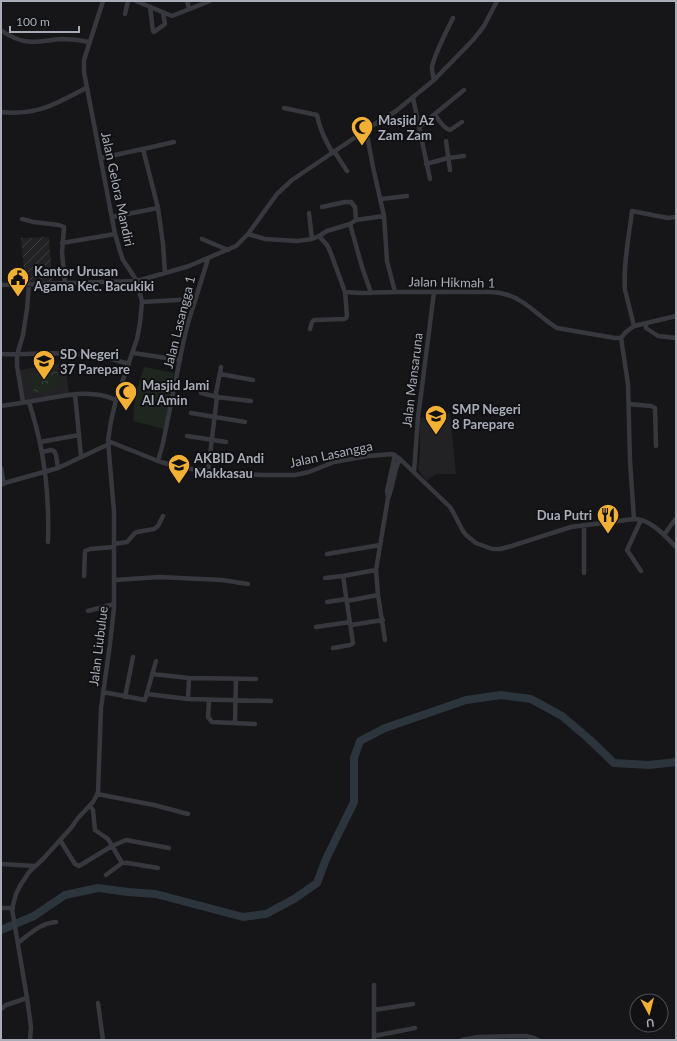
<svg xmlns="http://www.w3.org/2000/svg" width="677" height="1041" viewBox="0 0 677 1041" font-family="Lato,sans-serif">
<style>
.built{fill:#222225}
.industrial{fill:url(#industrial-furrows)}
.forest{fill:url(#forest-crowns)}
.pitch{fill:#1e261f}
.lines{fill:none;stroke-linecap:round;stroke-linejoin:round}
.river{stroke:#2c353c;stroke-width:8}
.minor{stroke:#37383d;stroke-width:4.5}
.labels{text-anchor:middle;stroke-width:4;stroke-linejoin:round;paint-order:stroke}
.poi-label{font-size:13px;font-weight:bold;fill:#a8adb8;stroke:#111113;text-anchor:start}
.street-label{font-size:13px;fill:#a8adb8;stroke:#111113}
</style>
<defs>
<pattern id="industrial-furrows" width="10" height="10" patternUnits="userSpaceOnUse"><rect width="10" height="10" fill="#222225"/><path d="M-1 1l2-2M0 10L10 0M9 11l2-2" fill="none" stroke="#3f3f43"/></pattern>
<pattern id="forest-crowns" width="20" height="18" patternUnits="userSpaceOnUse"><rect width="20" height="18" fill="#1e261f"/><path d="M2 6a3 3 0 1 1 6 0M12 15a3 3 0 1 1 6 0" fill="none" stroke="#3c433d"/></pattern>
</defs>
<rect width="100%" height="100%" fill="#161618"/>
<path class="built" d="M65,362L69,393L24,401L19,370Z
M450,413L456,474H436L426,481L418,469L420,453V418Z"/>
<path class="industrial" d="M49,237L52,281H25L21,238Z"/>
<path class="forest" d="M57,371L58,389L34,393L29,375Z"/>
<path class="pitch" d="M144,367L174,373L164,429L133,421L135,396Z"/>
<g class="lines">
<path class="river" d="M1,930L34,916L65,895L98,888L128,892L156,894L243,917L266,914L294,899L317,883L326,859L354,802V758L360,741L385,728L466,700L501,695L531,699L562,716L589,739L614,763L649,765L676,762"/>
<path class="minor" d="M136,1L172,16L210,1
M187,1L189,9
M150,7L153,31L154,32L165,24L163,13
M125,14L128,1
M2,31C26,47 36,41 62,39C71,39 80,40 89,42
M434,80C433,76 432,72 432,67C434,55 447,30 453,18
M413,98L430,179
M284,108L317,115C320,130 325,139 332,152
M1,112C36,116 56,104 86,88
M435,115C439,120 444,129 450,130L462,122
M419,127L464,90
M366,130L373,167L384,216L387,261L395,292
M446,141L450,170
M143,149L174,142
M334,151L347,171
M101,158L143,149L158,208L163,244L165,273
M426,164L448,158L464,156
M381,199L407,196
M322,207L345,202H351L355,207L356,220
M309,213L312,239
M112,217L158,208
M22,219L34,222L59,225L64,227L62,253L65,282
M350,224L362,267L371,293
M248,234L265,239L297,241L312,239L319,236L327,245L330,251L345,292L361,293L395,292H490C496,292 502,293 508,295C527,301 540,318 557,328L615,338H621L626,332L634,326L676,316
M319,236L327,231L350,224L356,220L384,216
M202,239L228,250
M62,243L115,234
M1,285L137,281L165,273L189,266L236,246L248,234L277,194L292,180L375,124L396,111L434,80L473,40L484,26L497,1
M142,302L195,299
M646,323V328L658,336L676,338
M634,326L625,290C623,264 629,237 632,211L668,218L676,217
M310,329L312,322L314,320L344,319L346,318L347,316L345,292
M621,338L628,384L630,461L634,519
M133,353L180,360
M1,354C24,355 48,352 72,354C91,355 111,358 129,364
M220,374L253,380
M201,393L217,397L251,401
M75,394L81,456
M23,402L17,366V355L23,335L27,309L29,284
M29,402C33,415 37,429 40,443C47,476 49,509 48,542
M629,404L651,406L655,408L656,446
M1,406C15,404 29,402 44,399C68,395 92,389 116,400
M191,413L245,422
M187,436L226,442
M108,441L158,461L171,465L182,468L228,473L262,475H295L309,472L334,462L368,456L392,454L400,459L450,507L453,512L463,531L466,535L476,543L492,549H500L508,547L571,527L634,519C651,519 665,536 676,547
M40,442L79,435
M42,452L51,450L54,451L56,455L58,468
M158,461L163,443L184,339L188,323L208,259
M1,468L4,484
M208,471L217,397L216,393L221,367
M414,472L418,417L422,387L434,292
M1,484L58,468L109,444
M388,496L387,491L395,455
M641,520L627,550L641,571
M664,535L671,525L676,519
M114,544L127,542L135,533L137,532L154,529L158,526L163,516
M327,554L380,545
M584,573V525
M84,576L85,551L90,549L114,547
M325,578L343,576L376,570L388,498C394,485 393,471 400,459
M115,580L159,577L222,580L248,584
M378,595L385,640
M347,601L378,595L376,570
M327,602L346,599
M88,611L114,604
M351,625L383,620
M316,627L350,622
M333,648L350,645L352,644L353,643L343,576
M152,674L189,678L256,679
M103,692L145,700L156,661
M147,694L188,699L271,701
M125,697L133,657
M188,699L189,678
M209,700L208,717L212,722L255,724
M235,723L236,679
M97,794L154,805L188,814
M90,806L93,810L95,830L108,839L122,863
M60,840L75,864L79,866L112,846L126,840L169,848
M1,864L35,866
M106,875L122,863H128L158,868
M1,908H13
M18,943C31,933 39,924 56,922
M27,998L31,1027L30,1040
M98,1003L103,1040
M1,1009L6,1005L27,998L12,909L16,894L20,886L29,872L43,859L71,828L78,818L93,802L98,793L101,708L110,644L114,608V512L108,441L111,421L116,400L137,339L140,323L142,302L137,281L123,260L120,251L115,234L84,72V60L103,1
M374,1010L413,1004
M374,1036L415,1028
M374,1040V985
M462,1040L478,1037L526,1036L534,1038L538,1040"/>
</g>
<defs>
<g id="mosque-pin" transform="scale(1.15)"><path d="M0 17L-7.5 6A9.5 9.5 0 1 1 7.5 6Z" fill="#f2b134" stroke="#111113"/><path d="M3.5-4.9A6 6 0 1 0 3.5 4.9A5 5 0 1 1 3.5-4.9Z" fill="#111"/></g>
<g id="civic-pin" transform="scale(1.15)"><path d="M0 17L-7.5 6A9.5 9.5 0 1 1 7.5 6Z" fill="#f2b134" stroke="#111113"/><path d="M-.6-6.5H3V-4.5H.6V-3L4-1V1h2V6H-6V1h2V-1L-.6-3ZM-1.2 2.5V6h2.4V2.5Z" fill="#111"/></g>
<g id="school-pin" transform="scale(1.15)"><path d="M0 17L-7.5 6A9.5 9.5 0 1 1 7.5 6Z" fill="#f2b134" stroke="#111113"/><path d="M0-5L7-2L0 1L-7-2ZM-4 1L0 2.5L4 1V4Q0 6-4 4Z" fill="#111"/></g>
<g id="university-pin" transform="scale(1.15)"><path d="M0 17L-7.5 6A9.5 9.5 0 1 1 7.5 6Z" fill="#f2b134" stroke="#111113"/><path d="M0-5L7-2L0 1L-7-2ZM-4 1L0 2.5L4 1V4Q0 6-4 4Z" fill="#111"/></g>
<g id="restaurant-pin" transform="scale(1.15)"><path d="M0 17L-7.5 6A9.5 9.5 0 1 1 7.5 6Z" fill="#f2b134" stroke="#111113"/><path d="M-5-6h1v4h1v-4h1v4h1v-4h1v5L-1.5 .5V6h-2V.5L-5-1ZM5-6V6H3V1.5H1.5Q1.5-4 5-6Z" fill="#111"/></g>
</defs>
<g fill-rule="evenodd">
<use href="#mosque-pin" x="362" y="127"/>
<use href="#civic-pin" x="18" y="278"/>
<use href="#school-pin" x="44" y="361"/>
<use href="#mosque-pin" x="126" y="392"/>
<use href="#school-pin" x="436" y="416"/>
<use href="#university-pin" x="179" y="465"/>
<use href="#restaurant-pin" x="608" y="515"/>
</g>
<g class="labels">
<g class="poi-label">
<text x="378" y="125">Masjid Az<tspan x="378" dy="15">Zam Zam</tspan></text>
<text x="34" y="276">Kantor Urusan<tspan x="34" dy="15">Agama Kec. Bacukiki</tspan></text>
<text x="60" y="359">SD Negeri<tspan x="60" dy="15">37 Parepare</tspan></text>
<text x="142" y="390">Masjid Jami<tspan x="142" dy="15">Al Amin</tspan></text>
<text x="452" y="414">SMP Negeri<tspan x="452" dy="15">8 Parepare</tspan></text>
<text x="194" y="463">AKBID Andi<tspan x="194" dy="15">Makkasau</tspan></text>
<text x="592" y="520" text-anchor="end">Dua Putri</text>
</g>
<g class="street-label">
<text transform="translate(118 189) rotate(78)" y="5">Jalan Gelora Mandiri</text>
<text transform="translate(452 282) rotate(1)" y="5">Jalan Hikmah 1</text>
<text transform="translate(179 322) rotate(-76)" y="5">Jalan Lasangga 1</text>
<text transform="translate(412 380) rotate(-83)" y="5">Jalan Mansaruna</text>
<text transform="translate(331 454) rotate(-12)" y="5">Jalan Lasangga</text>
<text transform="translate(98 646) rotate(-83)" y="5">Jalan Liubulue</text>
</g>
</g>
<rect width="677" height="1041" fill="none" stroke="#a8adb8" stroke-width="4"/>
<g transform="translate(649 1013) rotate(173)"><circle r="19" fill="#111113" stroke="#4d4f55"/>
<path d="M0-3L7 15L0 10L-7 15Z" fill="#f2b134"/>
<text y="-6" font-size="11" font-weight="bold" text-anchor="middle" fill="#a8adb8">U</text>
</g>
<path d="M10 26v6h69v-6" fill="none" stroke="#a8adb8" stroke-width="2"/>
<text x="16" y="26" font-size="12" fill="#a8adb8" stroke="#111113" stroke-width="3" paint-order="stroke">100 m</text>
</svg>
